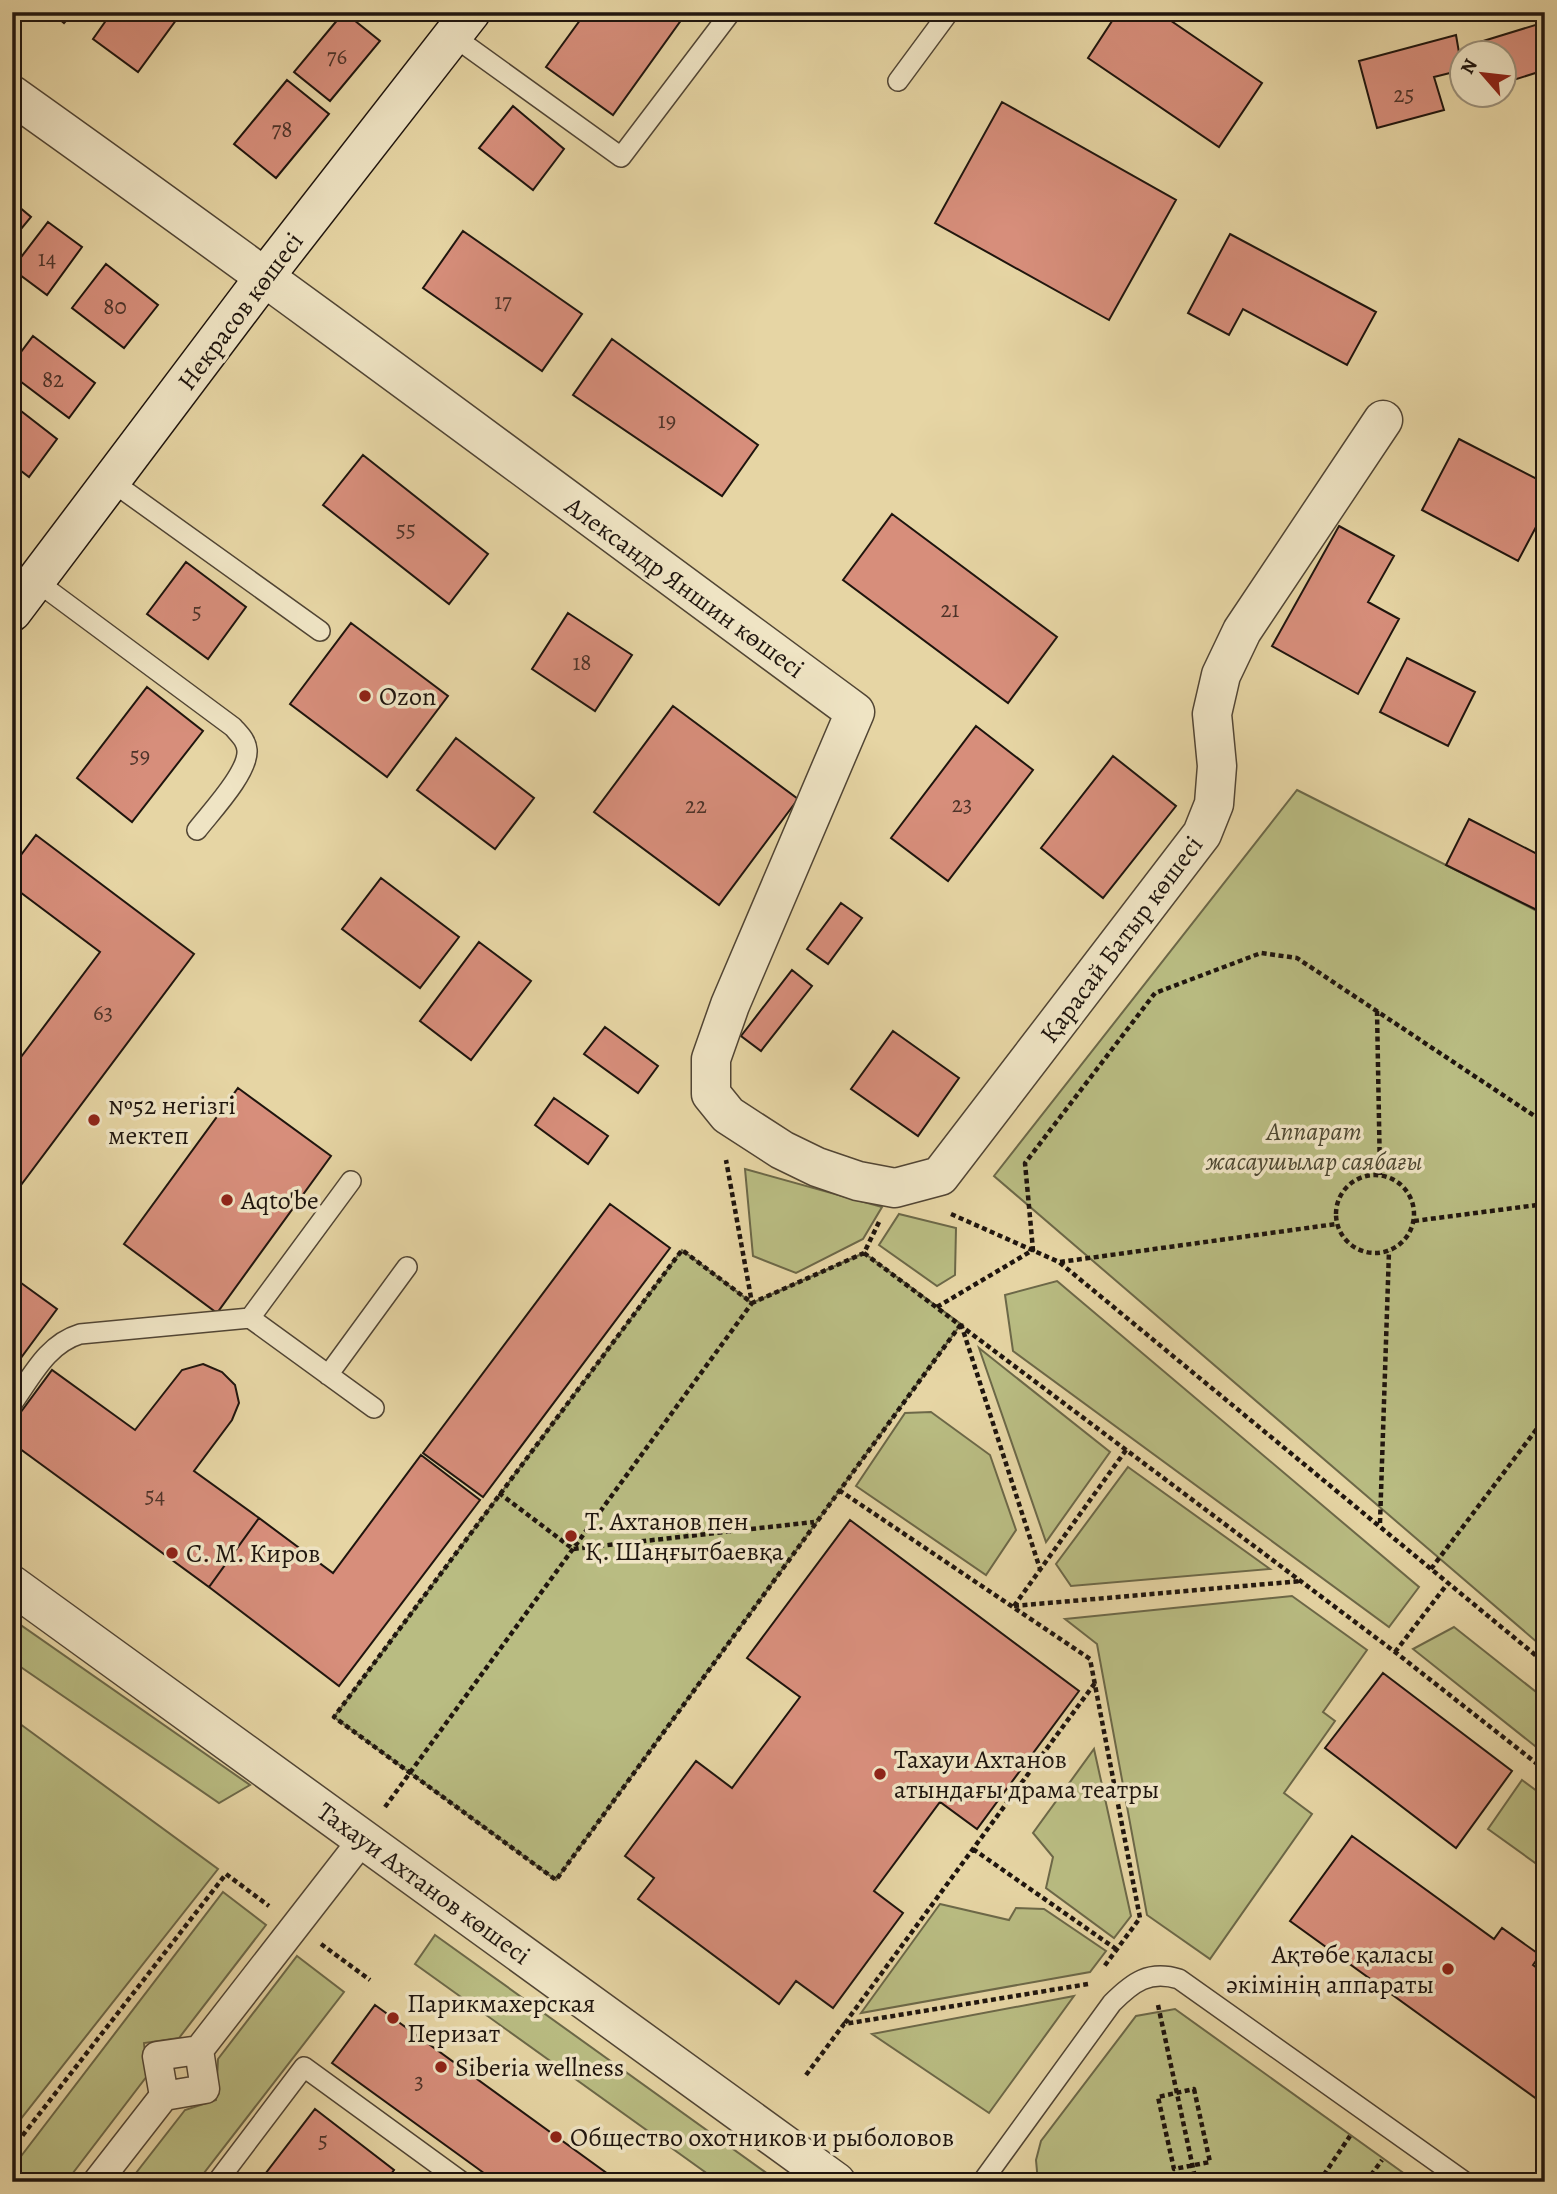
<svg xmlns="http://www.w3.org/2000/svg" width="1557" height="2194" viewBox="0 0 1557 2194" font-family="Alegreya,serif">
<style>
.green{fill:#b9bc82;stroke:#6c6848;stroke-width:2}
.building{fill:#d78e7b;stroke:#1f150e;stroke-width:2}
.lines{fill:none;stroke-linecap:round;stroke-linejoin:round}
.service-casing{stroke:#514534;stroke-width:22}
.pedestrian-casing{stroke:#514534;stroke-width:31}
.minor-casing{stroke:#514534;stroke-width:41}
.secondary-casing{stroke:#1f150e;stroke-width:41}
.path{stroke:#1f150e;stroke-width:4.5;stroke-dasharray:5 3.5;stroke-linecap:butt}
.service{stroke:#efe4c4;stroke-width:19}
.pedestrian{stroke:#efe4c4;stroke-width:28}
.minor{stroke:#efe4c4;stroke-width:38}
.secondary{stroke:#efe4c4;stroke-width:38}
.poi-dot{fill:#8f2418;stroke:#efe4c4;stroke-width:2.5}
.labels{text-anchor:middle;stroke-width:7;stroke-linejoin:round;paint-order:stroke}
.number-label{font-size:23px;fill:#4d3329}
.street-label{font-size:26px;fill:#1f150e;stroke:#efe4c4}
.poi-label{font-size:26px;fill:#1f150e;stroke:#efe4c4;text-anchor:start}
.park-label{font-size:26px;font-style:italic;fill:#4d4731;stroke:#efe4c4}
</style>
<rect width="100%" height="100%" fill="#e6d5a4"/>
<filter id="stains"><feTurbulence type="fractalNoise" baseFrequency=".00286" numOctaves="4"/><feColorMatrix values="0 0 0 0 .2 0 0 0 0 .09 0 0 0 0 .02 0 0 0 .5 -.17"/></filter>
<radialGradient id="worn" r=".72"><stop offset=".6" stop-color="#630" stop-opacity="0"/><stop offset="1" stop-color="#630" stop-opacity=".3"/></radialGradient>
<path class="green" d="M1297,790L1545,915V1649L994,1176Z
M745,1169L882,1207L863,1239L796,1273L753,1256Z
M899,1214L956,1228L955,1275L937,1286L879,1245Z
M682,1250L752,1303L864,1253L961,1324L556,1880L334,1717Z
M1057,1281L1419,1587L1389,1627L1013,1351L1005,1295Z
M979,1348L1110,1452L1046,1542Z
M931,1412L990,1455L1016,1530L986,1575L856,1486L905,1413Z
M1128,1467L1270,1569L1071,1586L1056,1564Z
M1292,1596L1367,1650L1323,1712L1335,1721L1284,1793L1312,1814L1210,1959L1147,1915L1097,1644L1065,1619Z
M12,1620V1619L250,1785L219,1803L12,1661Z
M1454,1627L1545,1699V1754L1413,1649Z
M12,1718L218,1869L12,2130Z
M1094,1749L1131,1916L1114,1938L1046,1888L1053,1857L1033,1833Z
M1522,1780L1545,1797V1870L1488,1829Z
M223,1892L266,1925L179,2038L144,2043L147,2076L66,2182H12V2168Z
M940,1904L1009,1920L1016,1908L1044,1909L1106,1951L1090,1972L861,2013Z
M435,1935L779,2182H719L415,1964Z
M297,1956L344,1992L197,2182H129L185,2110L216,2100L218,2059Z
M1074,1996L989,2113L872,2034Z
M1175,2009L1416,2182H1038L1036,2160L1041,2141L1136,2016Z"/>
<path class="building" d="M51,12H74L64,23Z
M112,12H182L138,72L93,39Z
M344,12L380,41L330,101L294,72Z
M586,12H687L613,115L546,67Z
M1118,12H1158L1262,83L1219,147L1088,58Z
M1545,22V70L1504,83V52H1483L1480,42Z
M1456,35L1462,70L1434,77L1444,110L1377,128L1359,61Z
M287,80L329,114L276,178L234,144Z
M1002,102L1176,200L1109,320L935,223Z
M513,106L564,149L533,190L479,148Z
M12,201L31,217L12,240Z
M48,222L82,247L47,295L12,269Z
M463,231L582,314L542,371L423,288Z
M1230,234L1376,312L1347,365L1243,309L1229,335L1188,313Z
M106,264L158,305L124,348L72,308Z
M33,336L95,383L69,418L12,375V364Z
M612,339L758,445L722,496L573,395Z
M12,404L57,439L29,477L12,464Z
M1459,439L1545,483V510L1518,561L1422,510Z
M363,455L488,554L449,604L323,505Z
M892,514L1057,637L1008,703L843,580Z
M1339,526L1394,556L1368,602L1399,619L1358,694L1272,646Z
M186,562L246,607L208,659L147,614Z
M568,613L632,655L595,711L532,669Z
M351,623L448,696L387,777L290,704Z
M1407,658L1475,692L1448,746L1380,712Z
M147,687L203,731L132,822L77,778Z
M673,706L798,799L719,905L594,812Z
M976,726L1033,770L948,881L891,838Z
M456,738L534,798L495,849L417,790Z
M1113,756L1176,806L1103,898L1041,848Z
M1469,819L1545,858V914L1446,865Z
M36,835L194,954L12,1197V1069L100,952L12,886V867Z
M381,878L459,937L420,988L342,929Z
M841,903L862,918L828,964L807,949Z
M479,942L531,981L471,1060L420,1021Z
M792,970L812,986L761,1051L741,1036Z
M605,1027L658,1066L638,1093L584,1054Z
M893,1031L959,1078L918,1136L851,1089Z
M238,1088L331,1156L217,1313L124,1244Z
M554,1098L608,1136L588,1164L535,1125Z
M610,1204L670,1248L483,1497L423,1453Z
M17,1280L57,1309L12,1370V1287Z
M203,1364L222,1372L235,1385L239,1403L232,1420L194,1471L259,1518L209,1587L12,1443V1424L52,1370L135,1430L182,1370Z
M421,1455L480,1500L339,1686L209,1587L259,1518L333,1573Z
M850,1520L1079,1691L977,1829L940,1802L874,1891L903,1913L833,2008L796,1981L779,2004L638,1899L654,1878L625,1856L696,1761L732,1788L800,1697L747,1658Z
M1383,1673L1512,1771L1456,1848L1325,1748Z
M1352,1836L1494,1939L1502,1928L1540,1955L1533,1965L1545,1974V2105L1290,1921Z
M375,2005L619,2182H496L477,2168L332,2063Z
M315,2109L394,2170L385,2182H259Z"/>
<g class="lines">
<g class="service-casing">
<path id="service" d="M453,36L621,157L731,12
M898,81L949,12
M111,481L320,631
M36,581L233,727C240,735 246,740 247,750C249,772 210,813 197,830
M250,1318L351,1181
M328,1375L407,1267
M12,1404C32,1376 47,1344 80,1334L250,1318L374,1408
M217,2182L304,2067L462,2182
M982,2182L1112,2003C1133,1982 1149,1970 1179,1979L1465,2182"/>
</g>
<g class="pedestrian-casing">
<path id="pedestrian" d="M199,2050L363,1839
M97,2182L164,2096L205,2089L199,2050L157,2056L164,2096"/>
</g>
<g class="minor-casing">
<path id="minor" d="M12,95C296,297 575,506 855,712L730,1005L711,1059V1094L728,1115L782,1150L817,1167L858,1181L895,1188L940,1176L1202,834L1214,804L1217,766L1212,714L1221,675L1242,631L1383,420
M12,1585L836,2182"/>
</g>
<g class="secondary-casing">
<path id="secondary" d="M12,612L266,275L471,12"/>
</g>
<path class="path" d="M1377,1011L1380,1175
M1336 1214a39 39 0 1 1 78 0a39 39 0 1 1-78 0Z
M951,1214L1059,1262L1545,1663
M1414,1221L1545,1204
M879,1222L864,1253L752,1303L682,1250L334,1717L556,1880L961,1324
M864,1253L1395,1652L1545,1770
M1060,1262L1336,1224
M937,1307L1033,1250L1025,1163L1155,993L1261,953L1297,958L1545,1123
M961,1324L1040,1569
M839,1490L1090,1659L1140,1918L1103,1968
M499,1493L573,1549L814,1522
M1380,1523L1389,1251
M1431,1569L1545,1418
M1014,1606L1301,1581
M1014,1606L1126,1450
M1395,1652L1448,1583
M385,1807L752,1303L726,1160
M973,1849L1116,1949
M321,1944L370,1980
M1158,2005L1196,2182
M845,2023L1095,1683
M806,2075L844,2024L1088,1984
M1194,2089L1210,2162L1174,2169L1158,2097Z
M12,2149L226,1874L269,1906
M1319,2182L1350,2136
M1366,2182L1382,2160"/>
<use href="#service" class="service"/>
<use href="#pedestrian" class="pedestrian"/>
<use href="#minor" class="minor"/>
<use href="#secondary" class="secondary"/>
</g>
<g class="poi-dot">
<circle cx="365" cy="696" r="7"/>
<circle cx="94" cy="1120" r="7"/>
<circle cx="227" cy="1200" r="7"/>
<circle cx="571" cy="1536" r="7"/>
<circle cx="172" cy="1553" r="7"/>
<circle cx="880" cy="1774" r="7"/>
<circle cx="1448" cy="1969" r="7"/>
<circle cx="393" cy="2018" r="7"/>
<circle cx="441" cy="2067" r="7"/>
<circle cx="556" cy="2137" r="7"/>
</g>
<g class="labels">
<g class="number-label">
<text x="337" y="64">76</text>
<text x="1404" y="102">25</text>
<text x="282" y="137">78</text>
<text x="47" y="266">14</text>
<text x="503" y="309">17</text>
<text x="115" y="314">80</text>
<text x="53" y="387">82</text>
<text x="667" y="428">19</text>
<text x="406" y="537">55</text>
<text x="950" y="617">21</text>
<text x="197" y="619">5</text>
<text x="582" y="670">18</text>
<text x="140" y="763">59</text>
<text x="962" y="812">23</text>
<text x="696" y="813">22</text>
<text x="103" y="1020">63</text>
<text x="155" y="1503">54</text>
<text x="419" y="2089">3</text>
<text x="323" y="2148">5</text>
</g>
<g class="street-label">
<text transform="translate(240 311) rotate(-53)" y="9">Некрасов көшесі</text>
<text transform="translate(685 587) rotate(36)" y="9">Александр Яншин көшесі</text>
<text transform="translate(1121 939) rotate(-53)" y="9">Қарасай Батыр көшесі</text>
<text transform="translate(424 1883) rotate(36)" y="9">Тахауи Ахтанов көшесі</text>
</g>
<g class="poi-label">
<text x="379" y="705">Ozon</text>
<text x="108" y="1114">№52 негізгі<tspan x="108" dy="30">мектеп</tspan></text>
<text x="241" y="1209">Aqto'be</text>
<text x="585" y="1530">Т. Ахтанов пен<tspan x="585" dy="30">Қ. Шаңғытбаевқа</tspan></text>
<text x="186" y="1562">С. М. Киров</text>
<text x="894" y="1768">Тахауи Ахтанов<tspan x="894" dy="30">атындағы драма театры</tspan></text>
<text x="1434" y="1963" text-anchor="end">Ақтөбе қаласы<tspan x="1434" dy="30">әкімінің аппараты</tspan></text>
<text x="407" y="2012">Парикмахерская<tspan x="407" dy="30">Перизат</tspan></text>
<text x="455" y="2076">Siberia wellness</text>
<text x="570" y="2146">Общество охотников и рыболовов</text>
</g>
<g class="park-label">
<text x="1314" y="1140">Аппарат<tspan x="1314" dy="30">жасаушылар саябағы</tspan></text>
</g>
</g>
<rect width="1557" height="2194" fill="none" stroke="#e6d5a4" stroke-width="42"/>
<rect x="14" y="14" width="1529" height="2166" fill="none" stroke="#1f150e" stroke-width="3.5"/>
<rect x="21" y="21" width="1515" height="2152" fill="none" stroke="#1f150e" stroke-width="2"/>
<g transform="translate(1483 74) rotate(298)"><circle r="33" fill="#efe4c4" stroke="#9c917b" stroke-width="2"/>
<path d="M0-5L12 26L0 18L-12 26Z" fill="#8f2418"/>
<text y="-10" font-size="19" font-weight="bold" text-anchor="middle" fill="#1f150e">N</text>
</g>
<rect width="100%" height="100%" filter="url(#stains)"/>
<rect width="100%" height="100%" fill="url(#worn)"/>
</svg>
